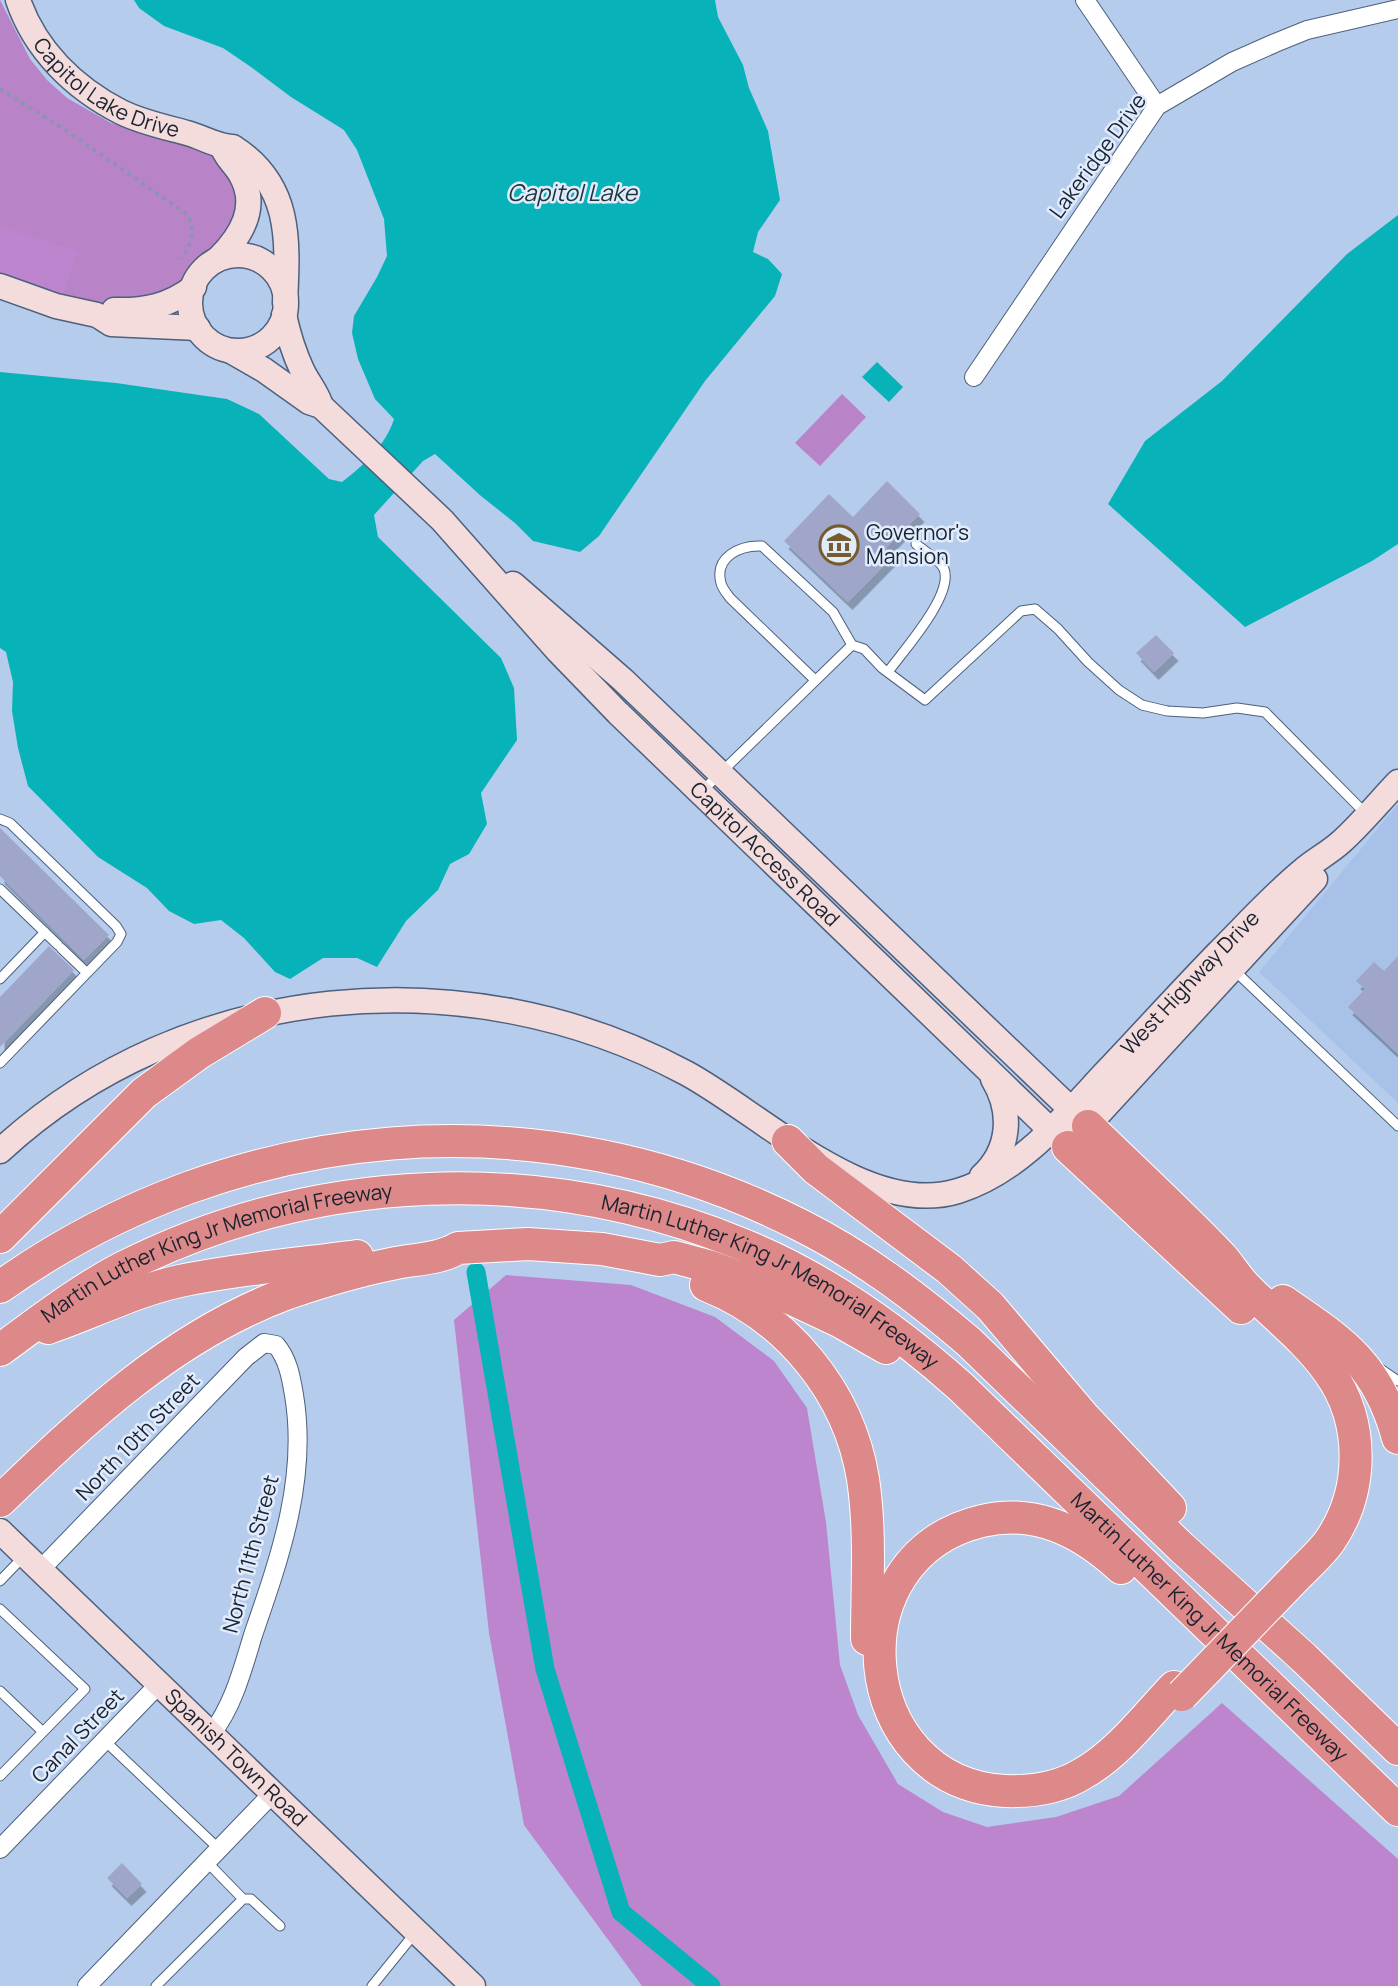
<svg xmlns="http://www.w3.org/2000/svg" width="1398" height="1986" viewBox="0 0 1398 1986" font-family="Manrope,sans-serif">
<style>
.built{fill:#a7c1e8}
.green{fill:#b983c8}
.forest{fill:#bd85cd}
.water{fill:#07b3b8}
.lines{fill:none;stroke-linecap:round;stroke-linejoin:round}
.canal{stroke:#07b3b8;stroke-width:19}
.building{fill:#a0a6c9;filter:url(#shadow)}
.lane-casing{stroke:#4d607c;stroke-width:11}
.street-casing{stroke:#4d607c;stroke-width:20}
.secondary-casing{stroke:#4d607c;stroke-width:27}
.highway-casing{stroke:#fff;stroke-width:34}
.path{stroke:#8496b0;stroke-width:3.5;stroke-dasharray:3.5 5;stroke-linecap:butt}
.lane{stroke:#fff;stroke-width:9}
.street{stroke:#fff;stroke-width:18}
.secondary{stroke:#f5dcdc;stroke-width:24}
.highway{stroke:#dd898a;stroke-width:32}
.highway-bridge-casing{stroke:#fff;stroke-width:34;stroke-linecap:butt}
.highway-bridge{stroke:#dd898a;stroke-width:32}
.labels{text-anchor:middle;stroke-width:5;stroke-linejoin:round;paint-order:stroke}
.street-label{font-size:21px;fill:#1a222e;stroke:#e0ecfd}
.poi-label{font-size:21px;fill:#1a222e;stroke:#e0ecfd;text-anchor:start}
.water-label{font-size:23px;font-style:italic;fill:#1d3435;stroke:#e0ecfd}
</style>
<defs>
<filter id="shadow"><feDropShadow dx="4.5" dy="8" stdDeviation="0" flood-color="#0004"/></filter>
</defs>
<rect width="100%" height="100%" fill="#b6cced"/>
<path class="built" d="M1398,804V1103L1259,972Z"/>
<path class="green" d="M0,0L30,59L47,80L67,98L111,123L202,149L227,165L241,211L216,250L202,258L177,289L114,304L100,303L80,300L0,273Z
M842,394L866,417L820,466L795,443Z"/>
<path class="forest" d="M0,227L77,251L63,295L0,273Z
M506,1275L631,1285L715,1317L774,1361L807,1408L826,1522L840,1665L858,1715L898,1784L943,1812L987,1827L1056,1817L1119,1796L1222,1703L1398,1859V1986H642L524,1825L489,1633L454,1320Z"/>
<path class="water" d="M134,0H715L718,17L743,65L749,88L768,131L780,200L758,232L753,252L768,259L782,274L775,296L705,381L599,536L580,552L533,541L515,523L481,496L435,454L423,461L374,515L378,537L501,658L514,688L517,740L481,793L487,824L469,854L450,864L438,890L406,921L377,967L357,958H323L290,979L275,972L244,938L221,920L194,924L169,911L147,888L98,857L28,786L18,748L12,711L13,682L6,652L0,648V372L116,383L227,399L259,414L329,479L342,482C363,466 386,445 394,419L375,399L358,359L352,333L354,316L377,277L387,256L384,219L357,150L344,130L291,97L251,67L223,48L164,26L139,8Z
M1398,215V544L1372,561L1245,627L1108,504L1145,441L1222,381L1347,254Z
M877,362L903,387L889,402L862,377Z"/>
<g class="lines">
<path class="canal" d="M476,1272L545,1669L621,1912L711,1986"/>
</g>
<path class="building" d="M887,481L920,514L886,548L893,556L848,602L784,541L829,494L853,517Z
M1156,635L1174,653L1154,672L1136,653Z
M0,828L109,935L84,960L0,876Z
M49,946L74,970L0,1047V997Z
M1398,956V1054L1348,1007L1365,989L1356,981L1374,962L1384,971Z
M122,1863L142,1884L127,1898L107,1878Z"/>
<g class="lines">
<g class="lane-casing">
<path id="lane" d="M888,672C903,651 954,595 944,569C940,560 924,551 916,544
M815,680L730,598C727,594 722,588 721,583C714,557 740,545 762,546L833,612L852,645
M701,792L852,645L864,649L882,668L925,700L1021,611L1035,609L1058,629L1088,662L1119,690L1142,705L1167,711L1203,713L1237,708L1265,712L1366,814
M0,819L10,823L116,926L121,934L117,942L0,1063
M0,889L58,945
M61,948L86,972
M1234,970L1398,1126
M0,979L45,932
M1379,1368L1398,1381
M0,1581L24,1556
M0,1609L85,1689L0,1776
M0,1691L43,1732
M105,1741L219,1849
M243,1899H251L280,1926
M156,1986L243,1899L207,1862
M372,1986L415,1933"/>
</g>
<g class="street-casing">
<path id="street" d="M1085,0L1157,106
M974,377L1157,106L1232,62L1275,43L1307,30L1398,9
M41,1569L246,1357L264,1343L276,1345C288,1359 291,1377 294,1395C308,1478 280,1557 253,1635C243,1668 233,1707 211,1734
M0,1849L159,1684
M87,1986L272,1794"/>
</g>
<g class="secondary-casing">
<g id="secondary">
<path id="s1" d="M18,0C35,50 74,88 121,112C141,122 165,127 187,133C202,137 218,147 233,147C292,185 288,240 285,303"/>
<circle cx="238" cy="303" r="48"/>
<path d="M219,258C241,236 259,207 241,175C236,165 226,158 223,148"/>
<path d="M0,286L56,306L97,315L111,324L198,328"/>
<path d="M114,310C145,311 169,306 194,287"/>
<path d="M284,315C288,333 294,353 302,370C308,383 317,392 321,406"/>
<path id="s2" d="M231,351L264,370L309,402L321,406L442,520L558,651L618,713L1068,1147L1315,879"/>
<path d="M513,584L623,680L1082,1120"/>
<path id="s3" d="M0,1151C185,980 466,955 686,1073C762,1114 867,1219 958,1191C1019,1172 1063,1118 1105,1073C1143,1033 1180,992 1218,953C1245,926 1272,896 1301,872C1313,861 1329,853 1341,842C1361,824 1379,802 1398,782"/>
<path d="M982,1176C1010,1150 1013,1112 993,1079"/>
<path id="s4" d="M0,1531L473,1986"/>
</g>
</g>
<g class="highway-casing">
<g id="highway">
<path d="M1088,1126C1132,1169 1178,1211 1221,1256C1229,1265 1236,1276 1244,1285C1272,1314 1306,1339 1329,1372C1365,1422 1364,1492 1329,1542C1321,1553 1310,1563 1300,1573"/>
<path d="M788,1141L816,1169L949,1269L990,1306L1085,1418L1170,1508"/>
<path d="M1068,1147L1241,1308"/>
<path d="M0,1237L144,1093L199,1053L265,1013"/>
<path d="M706,1285C787,1317 849,1392 863,1479C871,1532 867,1586 867,1639"/>
<path d="M0,1287C236,1119 541,1093 800,1225C862,1256 916,1297 969,1342L1181,1547L1304,1658L1398,1749"/>
<path d="M1283,1301C1343,1342 1378,1364 1398,1438"/>
<path d="M48,1328C92,1313 134,1291 180,1281C238,1269 298,1264 357,1256"/>
<path id="s5" d="M0,1350C40,1321 78,1291 122,1268C314,1171 542,1162 741,1244C823,1277 896,1329 961,1387L1398,1810"/>
<path d="M0,1501C86,1418 174,1335 288,1293C323,1281 360,1270 396,1263C416,1259 440,1259 458,1248L528,1244L602,1249L660,1260L674,1257L711,1267L769,1288L839,1321L886,1348"/>
<path d="M1121,1568C1082,1532 1036,1508 982,1521C831,1557 854,1783 1005,1791C1032,1792 1059,1788 1082,1774C1118,1754 1146,1716 1174,1687"/>
</g>
</g>
<path class="path" d="M0,89L64,129L187,214C196,228 191,247 181,259"/>
<use href="#lane" class="lane"/>
<use href="#street" class="street"/>
<use href="#secondary" class="secondary"/>
<use href="#highway" class="highway"/>
<g class="highway-bridge-casing">
<path id="highway-bridge" d="M1182,1695L1300,1573"/>
</g>
<use href="#highway-bridge" class="highway-bridge"/>
</g>
<defs>
<g id="museum-ring" transform="scale(2.0125)"><circle r="9.5" fill="#e0ecfd" stroke="#765b2d" stroke-width="1.5"/><path d="M0-6L6-3V-2H-6V-3ZM-5-1h2V3h-2ZM-1-1h2V3h-2ZM3-1h2V3H3ZM-6 4H6V6H-6Z" fill="#765b2d"/></g>
</defs>
<g fill-rule="evenodd">
<use href="#museum-ring" x="839" y="545"/>
</g>
<g class="labels">
<g class="street-label">
<text dy="7" stroke="none"><textPath href="#s1" startOffset="131">Capitol Lake Drive</textPath></text>
<text transform="translate(1098 156) rotate(-54)" y="7">Lakeridge Drive</text>
<text dy="7" stroke="none"><textPath href="#s2" startOffset="737">Capitol Access Road</textPath></text>
<text dy="7" stroke="none"><textPath href="#s3" startOffset="1356">West Highway Drive</textPath></text>
<text dy="7" stroke="none"><textPath href="#s5" startOffset="242">Martin Luther King Jr Memorial Freeway</textPath></text>
<text dy="7" stroke="none"><textPath href="#s5" startOffset="828">Martin Luther King Jr Memorial Freeway</textPath></text>
<text transform="translate(138 1437) rotate(-46)" y="7">North 10th Street</text>
<text transform="translate(251 1554) rotate(-75)" y="7">North 11th Street</text>
<text dy="7" stroke="none"><textPath href="#s5" startOffset="1395">Martin Luther King Jr Memorial Freeway</textPath></text>
<text transform="translate(78 1736) rotate(-46)" y="7">Canal Street</text>
<text dy="7" stroke="none"><textPath href="#s4" startOffset="327">Spanish Town Road</textPath></text>
</g>
<g class="poi-label">
<text x="866" y="540">Governor's<tspan x="866" dy="24">Mansion</tspan></text>
</g>
<g class="water-label">
<text x="572" y="201">Capitol Lake</text>
</g>
</g>
</svg>
